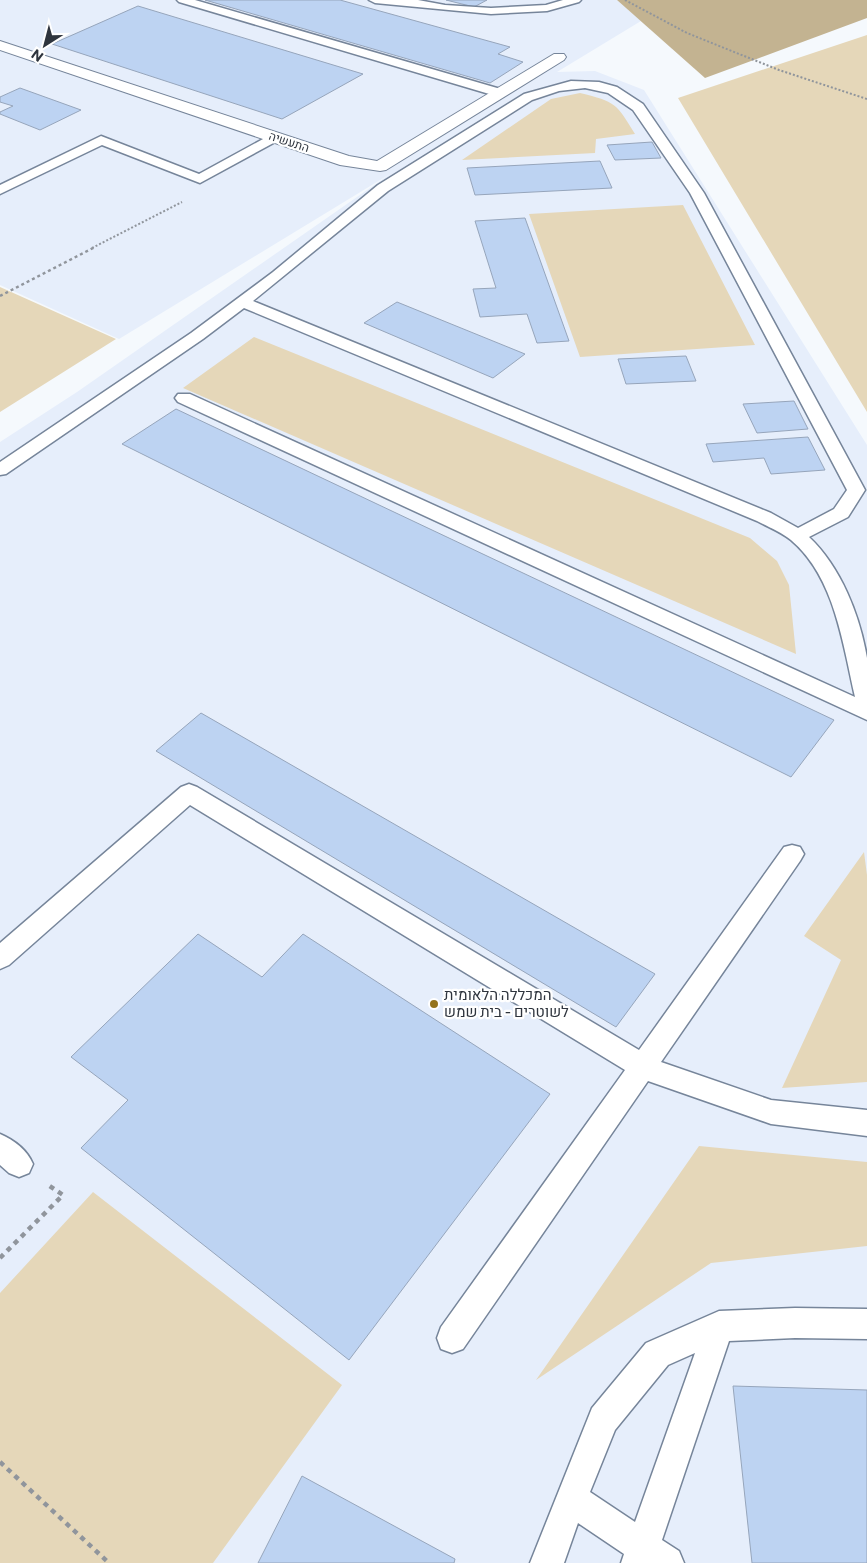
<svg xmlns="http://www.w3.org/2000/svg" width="867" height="1563" viewBox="0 0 867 1563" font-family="Commissioner,Heebo,sans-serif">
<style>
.built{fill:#e6eefb}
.green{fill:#e5d7b9}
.forest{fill:#c3b391}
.building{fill:#bdd3f2;stroke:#96a5bb}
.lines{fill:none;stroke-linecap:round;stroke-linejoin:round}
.service-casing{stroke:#76859a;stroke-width:3}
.minor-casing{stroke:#76859a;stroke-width:2}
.path-far2{stroke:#90959c;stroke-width:2;stroke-dasharray:2 2;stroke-linecap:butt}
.path-far1{stroke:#90959c;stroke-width:2.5;stroke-dasharray:3 3;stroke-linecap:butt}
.path{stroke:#90959c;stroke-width:4.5;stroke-dasharray:5 5;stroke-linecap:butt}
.service{fill:#fff;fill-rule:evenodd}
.minor{fill:#fff;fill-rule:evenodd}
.poi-dot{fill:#95731b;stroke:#fff;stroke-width:2}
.labels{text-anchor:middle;stroke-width:4.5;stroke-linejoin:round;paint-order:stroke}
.far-street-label{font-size:12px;fill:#2e343d;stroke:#fff}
.poi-label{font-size:15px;fill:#2e343d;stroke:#fff;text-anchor:start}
</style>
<rect width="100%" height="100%" fill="#f5f9fd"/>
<path class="built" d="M0,0H617L641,21L557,72L595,71L644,90L867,445V1563H0V442L77,392L390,174L119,339L0,285Z"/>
<path class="green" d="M867,35V412L678,98Z
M580,93C616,102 616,103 635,134L596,139L595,153L462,160L551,99Z
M683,205L755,345L580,357L529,214Z
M0,287L116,339L0,412Z
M254,337L750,538L777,561L789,585L796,654L183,388Z
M864,852L867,875V1082L782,1088L841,960L804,936Z
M699,1146L867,1162V1246L711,1263L536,1380Z
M93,1192L342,1385L213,1563H0V1293Z"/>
<path class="forest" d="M617,0H867V18L705,78Z"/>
<path class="building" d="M205,0H340L510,47L498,54L523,62L490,83Z
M446,0H487L474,7Z
M138,6L363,74L282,119L52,44Z
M20,88L81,110L40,130L0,114V112L13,106L0,102V97Z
M652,142L661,158L615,160L607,145Z
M600,161L612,188L475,195L467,168Z
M525,218L569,341L537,343L527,314L480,317L473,289L496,288L475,221Z
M397,302L525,354L493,378L364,323Z
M686,356L696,381L626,384L618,359Z
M794,401L808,429L757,433L743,404Z
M176,409L834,720L791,777L122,444Z
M808,437L825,470L771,474L764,458L713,462L706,444Z
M201,713L655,974L616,1027L156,751Z
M198,934L262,977L303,934L550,1094L349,1360L81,1148L128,1100L71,1057Z
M733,1386L867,1390V1563H752Z
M302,1476L455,1559L454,1563H258Z"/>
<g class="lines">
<g class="service-casing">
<path id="service" d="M177,0H195L504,90L506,93L504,96H496L179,2Z
M369,0H418L445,5L491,8L546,5L563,0H581L579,2L547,11L491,14L375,3Z
M571,81L599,82L617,87L643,104L704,193L865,490L848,517L809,537C841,567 860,616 867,658C867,677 867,700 867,720L178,402L175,398L178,394H190L855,697C843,645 835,577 791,540C781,532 768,527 757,521L244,308L203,339L6,474L0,475V462L191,333L273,272L378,185L524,94ZM585,88L608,93L633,110L690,193L847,490L834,509L798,528L771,513L253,301L388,191L532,100L559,91Z
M274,133L279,134L281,137L279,140L200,183L102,145L0,194V185L101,136L199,174Z
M189,784L197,787L639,1050L784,847L792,845L800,847L804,854L800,861L661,1062L771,1100L867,1110V1136L771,1124L648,1081L463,1349L452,1353L441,1349L437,1338L441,1327L625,1070L190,805L9,965L0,969V943L181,787Z
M0,1134C14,1140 27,1150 33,1164L29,1173L19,1177L9,1173L0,1165Z
M795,1308L867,1309V1339L795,1338L729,1341L662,1540L679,1551L684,1563H621L624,1554L578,1523L564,1563H530L592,1408L646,1343L719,1311ZM695,1353L635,1522L590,1492L615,1430L668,1365Z"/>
</g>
<g class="minor-casing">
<path id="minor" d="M0,41L349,156L377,161L554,54H564L566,57L564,60L386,170L380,171L340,165L0,50Z"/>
</g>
<path class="path-far2" d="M625,0L687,33L779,70L867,99
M92,248L182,202"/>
<path class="path-far1" d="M0,296L95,247"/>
<path class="path" d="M0,1258L63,1195L48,1185
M0,1462L109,1563"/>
<use href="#service" class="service"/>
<use href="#minor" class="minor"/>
</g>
<circle class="poi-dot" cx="434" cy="1004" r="5"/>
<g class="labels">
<g class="far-street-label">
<text transform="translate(289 142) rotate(18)" y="4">התעשיה</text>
</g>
<g class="poi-label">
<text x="444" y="1000">המכללה הלאומית<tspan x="444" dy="17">לשוטרים - בית שמש</tspan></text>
</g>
</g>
<g transform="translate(45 45) rotate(216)" stroke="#ffffff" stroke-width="4" paint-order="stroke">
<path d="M0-4L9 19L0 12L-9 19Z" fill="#2e343d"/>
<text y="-8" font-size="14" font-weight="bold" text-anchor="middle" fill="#2e343d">N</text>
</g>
</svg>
